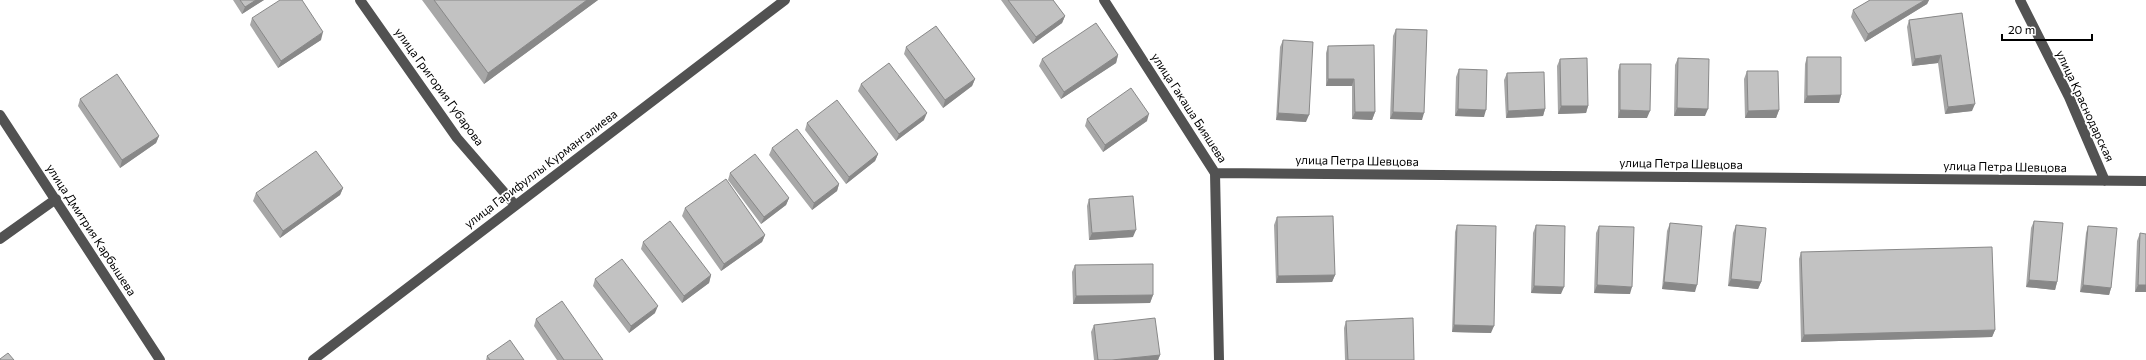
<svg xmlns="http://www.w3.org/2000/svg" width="2146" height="360" viewBox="0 0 2146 360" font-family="Commissioner,sans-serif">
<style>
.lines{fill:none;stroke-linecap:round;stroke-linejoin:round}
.minor{stroke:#525252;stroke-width:10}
.wall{fill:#a7a7a7}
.shaded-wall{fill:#888}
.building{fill:#c2c2c2;stroke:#888}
.labels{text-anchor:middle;stroke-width:3.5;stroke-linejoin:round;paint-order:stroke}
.street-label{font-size:12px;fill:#000;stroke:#fff}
</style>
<rect width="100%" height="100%" fill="#fff"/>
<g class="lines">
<path class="minor" d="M360,0L457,138L515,205
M1104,0L1215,173L1219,360
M2020,0L2069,97L2105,181
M0,115L160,360
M1215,173L2146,181
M0,239L56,199
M313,360L785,0"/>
</g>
<path class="wall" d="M233,0H264L242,14Z
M422,0H598L484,84Z
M1001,0H1053L1065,16L1062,23L1033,44Z
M1870,0H1929L1927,4L1865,42L1851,17L1853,10Z
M1962,13L1972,111L1945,114L1938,63L1912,66L1907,27L1909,20Z
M252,18L321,40L278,68L250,25Z
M1396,29L1422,120L1390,119L1393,36Z
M1283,40L1306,122L1276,120L1280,47Z
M1374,45L1375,112L1372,120L1352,119V86H1326V53L1328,46Z
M906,47L975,79L972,86L943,108L904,54Z
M1118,55L1116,63L1061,99L1039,66L1042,59Z
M1807,57L1841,95L1839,103H1804L1805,64Z
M1678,58L1705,116H1674L1675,65Z
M1560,59L1588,106L1586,113L1558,114L1557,66Z
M1620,64L1647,118H1618V71Z
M1459,69L1484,117L1455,116L1456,77Z
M1747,71L1779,110L1776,118H1745L1744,79Z
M1507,73L1545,109L1543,116L1506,118L1504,80Z
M861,84L924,120L896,141L858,91Z
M80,99L159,136L156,143L120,168L78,106Z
M1087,119L1147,121L1103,152L1085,126Z
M807,123L878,154L875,161L846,184L805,130Z
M772,148L839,184L837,191L812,210L769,155Z
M730,173L789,198L786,205L761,224L728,180Z
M343,188L340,195L280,238L253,201L256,193Z
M1089,199L1133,237L1089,240L1087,206Z
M685,208L765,235L762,242L721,271L682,216Z
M1277,217L1335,275L1332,282L1276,283L1274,225Z
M2034,221L2057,282L2055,290L2026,287L2031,228Z
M1670,223L1695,292L1662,289L1667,231Z
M1457,225L1491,333L1452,332L1455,232Z
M1536,225L1561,294L1531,293L1533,233Z
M1736,225L1761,282L1758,289L1728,286L1733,233Z
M1599,226L1630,294L1594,293L1596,233Z
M2088,226L2111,288L2109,295L2080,292L2086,233Z
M2140,233L2146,292H2135L2137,241Z
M643,242L711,275L709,283L682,303L641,249Z
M1801,252L1995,330L1992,337L1801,342L1799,259Z
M1075,265L1153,295L1150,303L1073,304L1072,272Z
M595,279L655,313L629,333L593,286Z
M536,319L603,360H557L534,326Z
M1346,321L1414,360H1345L1344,328Z
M1094,325L1160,355L1158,360H1094L1091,332Z
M487,356L524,360H486Z"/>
<path class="shaded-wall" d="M256,0H264L242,14L245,7Z
M587,0H598L484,84L488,73Z
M1925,0H1929L1927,4L1865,42L1868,34Z
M1065,16L1062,23L1033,44L1036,37Z
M323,32L321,40L278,68L281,61Z
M1118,55L1116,63L1061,99L1064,92Z
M1941,55L1938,63L1912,66L1915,59Z
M975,79L972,86L943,108L945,100Z
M1328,79H1354L1352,86H1326Z
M1841,95L1839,103H1804L1807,96Z
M1975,104L1972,111L1945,114L1948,107Z
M1561,106H1588L1586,113L1558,114Z
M1677,108L1708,109L1705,116H1674Z
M1458,109L1486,110L1484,117L1455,116Z
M1545,109L1543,116L1506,118L1508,111Z
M1620,110L1650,111L1647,118H1618Z
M1779,110L1776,118H1745L1748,111Z
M1355,112H1375L1372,120L1352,119Z
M1393,112L1424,113L1422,120L1390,119Z
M927,113L924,120L896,141L899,134Z
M1278,113L1309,115L1306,122L1276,120Z
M1149,114L1147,121L1103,152L1105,145Z
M159,136L156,143L120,168L122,160Z
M878,154L875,161L846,184L849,177Z
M839,184L837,191L812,210L814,203Z
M343,188L340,195L280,238L283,231Z
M789,198L786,205L761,224L764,217Z
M1136,230L1133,237L1089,240L1092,233Z
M765,235L762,242L721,271L724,264Z
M711,275L709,283L682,303L684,296Z
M1335,275L1332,282L1276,283L1278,276Z
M1731,279L1761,282L1758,289L1728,286Z
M2029,280L2057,282L2055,290L2026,287Z
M1664,282L1697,285L1695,292L1662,289Z
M1597,285L1632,287L1630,294L1594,293Z
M2083,285L2111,288L2109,295L2080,292Z
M2138,285H2146V292H2135Z
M1534,286L1564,287L1561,294L1531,293Z
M1153,295L1150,303L1073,304L1076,296Z
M658,306L655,313L629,333L631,326Z
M1454,325L1494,326L1491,333L1452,332Z
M1995,330L1992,337L1801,342L1804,335Z
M1160,355L1158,360H1112Z"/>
<path class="building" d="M240,0H256L245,7Z
M280,0H302L323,32L281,61L252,18Z
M434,0H587L488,73Z
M1008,0H1053L1065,16L1036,37Z
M1870,0H1925L1868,34L1853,10Z
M1962,13L1975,104L1948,107L1941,55L1915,59L1909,20Z
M1096,23L1118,55L1064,92L1042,59Z
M936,26L975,79L945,100L906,47Z
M1396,29L1427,30L1424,113L1393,112Z
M1283,40L1313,42L1309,115L1278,113Z
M1374,45L1375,112H1355L1354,79H1328V46Z
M1807,57H1841V95L1807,96Z
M1587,58L1588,106H1561L1560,59Z
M1678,58L1709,59L1708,109L1677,108Z
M889,63L927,113L899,134L861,84Z
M1620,64H1651L1650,111L1620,110Z
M1459,69L1487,70L1486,110L1458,109Z
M1747,71H1778L1779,110L1748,111Z
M1544,72L1545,109L1508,111L1507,73Z
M117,74L159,136L122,160L80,99Z
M1131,88L1149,114L1105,145L1087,119Z
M837,100L878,154L849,177L807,123Z
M797,129L839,184L814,203L772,148Z
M316,151L343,188L283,231L256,193Z
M755,154L789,198L764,217L730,173Z
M726,179L765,235L724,264L685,208Z
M1133,196L1136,230L1092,233L1089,199Z
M1333,216L1335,275L1278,276L1277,217Z
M670,221L711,275L684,296L643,242Z
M2034,221L2063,223L2057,282L2029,280Z
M1670,223L1702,226L1697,285L1664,282Z
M1457,225L1496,226L1494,326L1454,325Z
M1536,225L1565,226L1564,287L1534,286Z
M1736,225L1766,228L1761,282L1731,279Z
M1599,226L1634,227L1632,287L1597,285Z
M2088,226L2117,228L2111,288L2083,285Z
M2140,233L2146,234V285H2138Z
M1992,247L1995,330L1804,335L1801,252Z
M622,259L658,306L631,326L595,279Z
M1153,264V295L1076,296L1075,265Z
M562,301L603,360H564L536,319Z
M1155,318L1160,355L1112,360H1098L1094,325Z
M1413,318L1414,360H1348L1346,321Z
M510,340L524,360H490L487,356Z
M8,353L14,360H0V359Z"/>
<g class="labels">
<g class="street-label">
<text transform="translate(439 87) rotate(54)" y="4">улица Григория Губарова</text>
<text transform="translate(2085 106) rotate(65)" y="4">улица Краснодарская</text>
<text transform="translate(1189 108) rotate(57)" y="4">улица Гакаша Бияшева</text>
<text transform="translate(1357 161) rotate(1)" y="4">улица Петра Шевцова</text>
<text transform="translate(1681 164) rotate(1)" y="4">улица Петра Шевцова</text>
<text transform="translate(2005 167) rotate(1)" y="4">улица Петра Шевцова</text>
<text transform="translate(541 169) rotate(-37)" y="4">улица Гарифуллы Курмангалиева</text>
<text transform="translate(91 230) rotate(57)" y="4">улица Дмитрия Карбышева</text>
</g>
</g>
<path d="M2002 34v6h90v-6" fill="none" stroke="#000000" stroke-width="2"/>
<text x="2008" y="34" font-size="12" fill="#000000" stroke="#ffffff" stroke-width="3" paint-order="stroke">20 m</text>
</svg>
